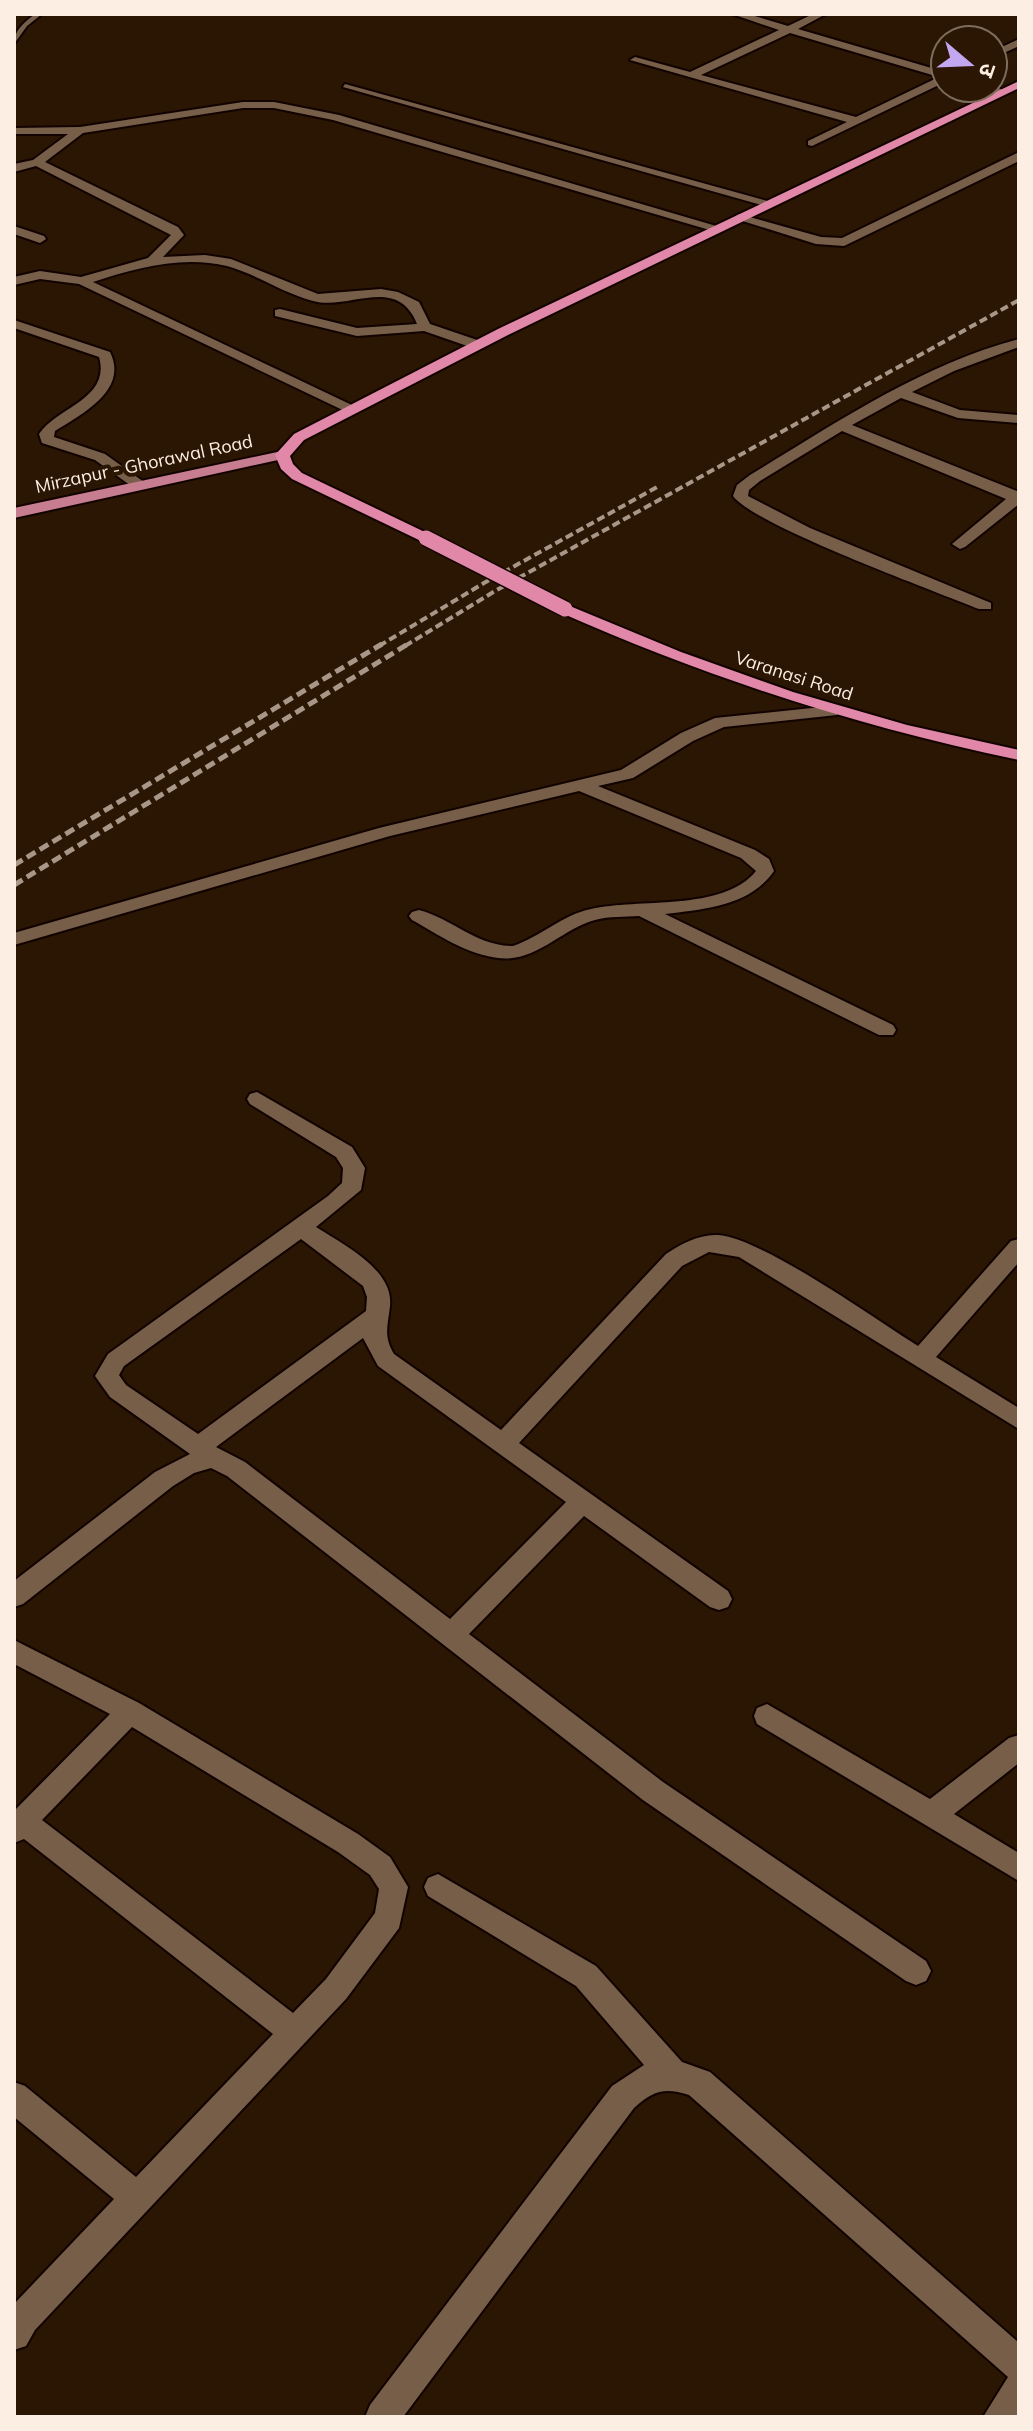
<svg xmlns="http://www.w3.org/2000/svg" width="1033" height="2431" viewBox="0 0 1033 2431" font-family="Mulish,'Noto Sans Devanagari',sans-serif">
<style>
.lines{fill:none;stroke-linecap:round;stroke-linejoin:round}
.service-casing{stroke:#120300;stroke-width:4}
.minor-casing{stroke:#120300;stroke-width:4}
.primary-casing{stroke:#120300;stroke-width:4}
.trunk-casing{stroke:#120300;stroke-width:4}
.service{fill:#765e49;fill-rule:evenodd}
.minor{fill:#765e49;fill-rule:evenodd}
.primary{fill:#c67d90;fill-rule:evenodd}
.trunk{fill:#e188a8;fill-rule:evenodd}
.rail-far1{stroke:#a89788;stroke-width:4;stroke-dasharray:8 4;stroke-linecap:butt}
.rail{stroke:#a89788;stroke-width:5;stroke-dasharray:10 5;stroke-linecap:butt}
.trunk-bridge-casing{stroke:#120300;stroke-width:18;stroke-linecap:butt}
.trunk-bridge{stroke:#e188a8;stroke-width:15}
.labels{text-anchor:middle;stroke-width:8;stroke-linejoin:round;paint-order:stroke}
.far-street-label{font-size:18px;fill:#fceee2;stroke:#2a1603}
</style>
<rect width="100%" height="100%" fill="#2a1603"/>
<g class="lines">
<g class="service-casing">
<path id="service" d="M35,14H42L27,26L14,44C14,30 25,22 35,14Z
M345,84L771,202L772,204L765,206L343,87Z"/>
</g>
<g class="minor-casing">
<path id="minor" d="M732,14H748L788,26L813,14H826L798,29L945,72V82L812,146L808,145V141L847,122L630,60L635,57L690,72L779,30ZM790,33L939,77L856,117L701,75Z
M1019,39V46L993,58V51Z
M993,86L1008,92L1002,95L983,88Z
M243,102H274L339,115L723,228L713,231L333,120L274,108H243L83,133L45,162L178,227L184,235L163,257L205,255L231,259L318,294L381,289L398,292L419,302L430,324L483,342V348H473L424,331L357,336L275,316V310L280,309L357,328L417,324C397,274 349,311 313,301C283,293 256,274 227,266C182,255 135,268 93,282L356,407L358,410L351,414L79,284L40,279L14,285V277L40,271L81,277L148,258L171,235L36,166L14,172V164L33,160L68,134H14V128L80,127Z
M1019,152V161L844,246L816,244L733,218L739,214L821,237L842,238Z
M14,226L44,236L46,239L40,243L14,234Z
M14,320L110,352C129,390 82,414 55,431L54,437L105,454L144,482V488H134L95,460L42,443L39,434C57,407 111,399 99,357L14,328Z
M1019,339V347L954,371L912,392L960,410L1019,415V423L958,418L901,398L852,425L1019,492V504L965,547L960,549L952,544L1006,499L842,431L760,481L749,490L748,496L810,528L991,603V609H979C935,591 754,525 733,496L737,485L750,475C836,423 921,365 1019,339Z
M831,706L840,711L837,715L724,727L693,741L633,778L598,786L755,850L769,859L774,871C750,906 705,909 665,914L893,1025L896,1030L893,1035H879L639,916C625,917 609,916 595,920C561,929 536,963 498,958C466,954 439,935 412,920L409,916L412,912L419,910C453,919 476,946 513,946C540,937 562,915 591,909C638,898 723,912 756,871L741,858L579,791L390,836L14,945V933L379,828L621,770L681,733L715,718Z
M257,1092L352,1147L365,1168L361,1190L316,1227C342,1244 394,1269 390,1306C388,1325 383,1336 394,1354L501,1430L666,1254C681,1244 699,1234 718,1235C762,1238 875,1319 918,1346L1011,1241L1019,1239V1262L936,1357L1019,1408V1429L739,1257L709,1252L682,1266L519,1443L728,1591L732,1599L728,1607L719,1610L710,1607L584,1516L469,1634L663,1782L926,1961L931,1971L926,1981L916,1985L906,1981L643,1800L227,1476L211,1468L194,1473L173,1486L23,1604L14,1607V1581L155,1472L190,1454L110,1397L95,1376L108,1354L328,1196L342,1183L343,1168L336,1157L250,1104L247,1099L250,1094ZM301,1239L363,1286L367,1297L366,1311L198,1434L126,1385L119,1375L124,1366ZM363,1338L378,1366L566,1502L450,1619L245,1462L216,1447Z
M14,1640L139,1703L358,1834L390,1857L408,1887L399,1928L346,1999L35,2330L26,2346L14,2350V2304L114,2199L14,2117V2082L25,2086L136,2177L273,2034L24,1839L14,1843V1811L110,1714L14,1664ZM132,1727L338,1852L370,1875L379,1889L375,1913L326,1979L293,2013L42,1820Z
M767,1704L930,1799L1009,1738L1019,1735V1763L954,1814L1019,1853V1881L757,1724L754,1716L757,1708Z
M438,1874L596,1966L682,2062L710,2072L1019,2343V2417H983L1008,2377L689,2095C664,2087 653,2091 634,2108L403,2417H365L370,2405L612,2086L644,2065L576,1986L428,1896L424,1887L428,1878Z"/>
</g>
<g class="primary-casing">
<path id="primary" d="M282,451L289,455L287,458L14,518V508Z"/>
</g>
<g class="trunk-casing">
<path id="trunk" d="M1019,81V88L508,335L304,440L290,456L293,464L302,473L431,535V541H421L292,479L281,469L275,455L294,434L498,329Z
M565,604L681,652L793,692L907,725L1019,750V760C860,727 708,678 559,612L557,609Z"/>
</g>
<use href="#service" class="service"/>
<use href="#minor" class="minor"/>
<use href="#primary" class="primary"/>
<use href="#trunk" class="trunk"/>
<path class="rail-far1" d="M379,646L484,583L659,486
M405,646L495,591L1019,300"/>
<path class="rail" d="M14,865L382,644
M14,885L408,644"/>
<g class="trunk-bridge-casing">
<path id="trunk-bridge" d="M426,538L565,609"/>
</g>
<use href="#trunk-bridge" class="trunk-bridge"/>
</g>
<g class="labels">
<g class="far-street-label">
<text transform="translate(144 464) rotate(-12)" y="6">Mirzapur - Ghorawal Road</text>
<text transform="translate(794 676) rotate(18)" y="6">Varanasi Road</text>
</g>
</g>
<rect width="1033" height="2431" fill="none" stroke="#fceee2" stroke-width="32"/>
<g transform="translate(969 64) rotate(109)"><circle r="38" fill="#2a1603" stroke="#7e6c5c" stroke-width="2"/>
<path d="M0-6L14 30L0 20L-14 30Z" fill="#c4a7f1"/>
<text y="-12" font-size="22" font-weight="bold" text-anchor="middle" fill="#fceee2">उ</text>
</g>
</svg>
